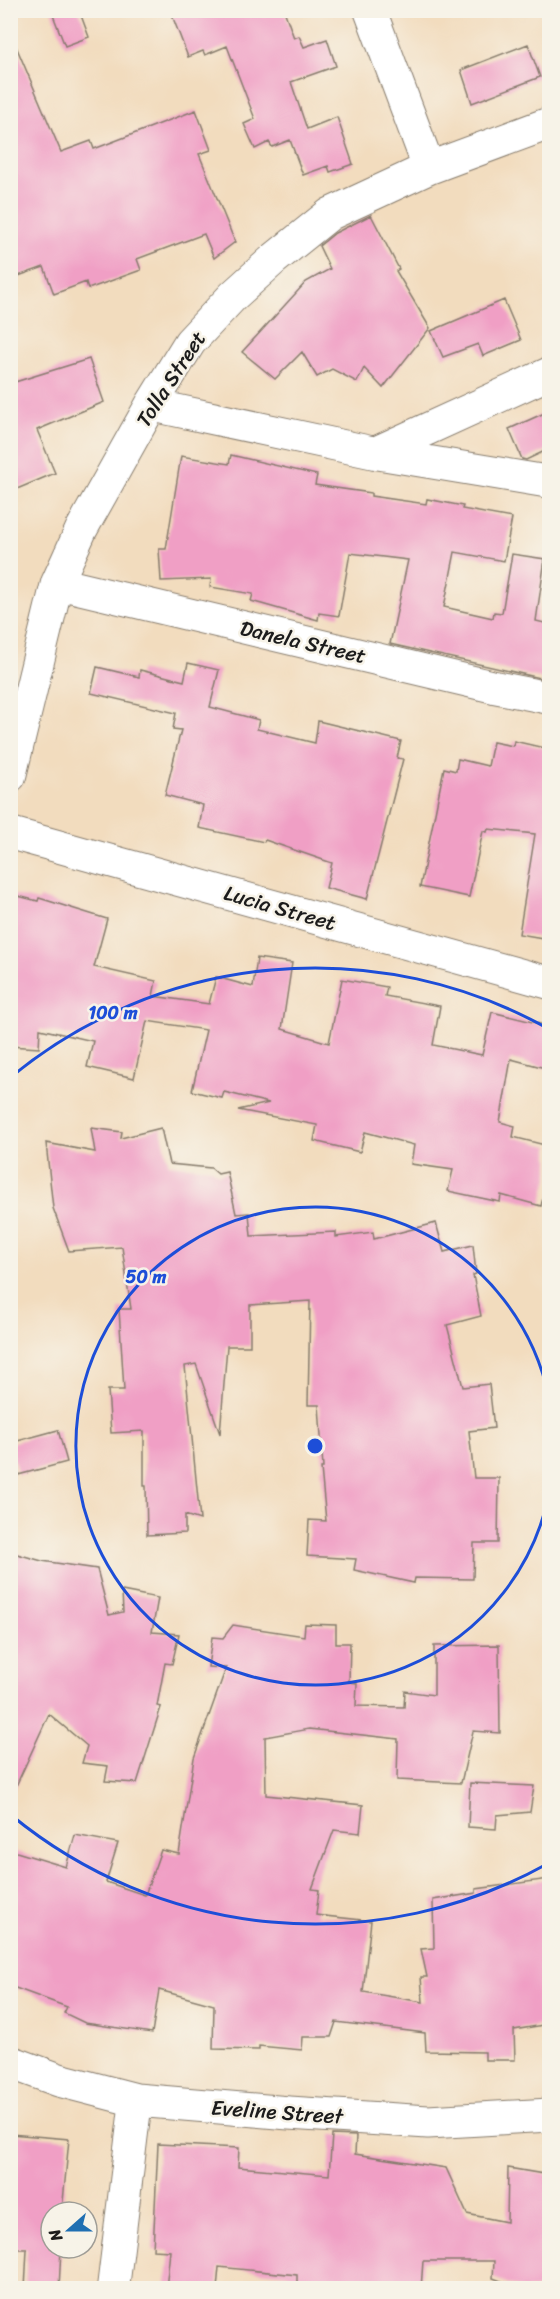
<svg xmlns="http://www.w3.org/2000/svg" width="560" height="2299" viewBox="0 0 560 2299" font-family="Sriracha,sans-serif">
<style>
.building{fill:#f09fc5}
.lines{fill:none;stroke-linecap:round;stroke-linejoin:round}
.minor-casing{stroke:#877c6d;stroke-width:34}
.tertiary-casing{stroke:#877c6d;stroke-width:35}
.minor{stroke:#fff;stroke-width:32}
.tertiary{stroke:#fff;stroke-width:33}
.ring{fill:none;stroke:#1d4ed8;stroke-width:3}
.labels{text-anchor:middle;stroke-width:5;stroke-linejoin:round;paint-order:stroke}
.street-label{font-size:21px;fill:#1c1c1c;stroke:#f7f3e8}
.centre{fill:#1d4ed8;stroke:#f7f3e8;stroke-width:3}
.ring-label{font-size:18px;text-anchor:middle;font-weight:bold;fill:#1d4ed8;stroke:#f7f3e8;stroke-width:5;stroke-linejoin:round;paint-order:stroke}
</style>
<rect width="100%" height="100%" fill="#f7f3e8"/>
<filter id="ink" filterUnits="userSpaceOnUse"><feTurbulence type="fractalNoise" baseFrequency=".0167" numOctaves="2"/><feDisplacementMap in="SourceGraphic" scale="12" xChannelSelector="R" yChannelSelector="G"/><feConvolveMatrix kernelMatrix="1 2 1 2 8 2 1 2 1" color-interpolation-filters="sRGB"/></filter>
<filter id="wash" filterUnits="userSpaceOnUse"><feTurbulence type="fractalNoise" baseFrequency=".008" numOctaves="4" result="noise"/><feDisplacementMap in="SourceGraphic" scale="24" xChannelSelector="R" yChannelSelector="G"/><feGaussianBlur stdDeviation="1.35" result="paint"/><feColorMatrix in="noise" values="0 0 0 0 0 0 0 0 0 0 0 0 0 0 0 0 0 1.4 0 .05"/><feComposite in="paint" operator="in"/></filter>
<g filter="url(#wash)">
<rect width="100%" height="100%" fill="#f2dcbe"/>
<g id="blocks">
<path class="building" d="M51,10H79L89,37L65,46Z
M170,10H284L294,38L299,36L304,47L327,39L336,66L291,82L307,129L337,117L353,164L330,172L328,166L303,175L290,140L272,147L269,142L255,149L244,124L255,119L227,46L205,55L203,51L188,57Z
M10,32L61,152L91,141L94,149L196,110L211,150L199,154L235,242L214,258L204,234L137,259L141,270L88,289L86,282L54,294L44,267L10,279Z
M528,44L540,77L472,103L461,70Z
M371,215L399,269L396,271L430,328L383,388L364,368L357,382L332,369L317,377L302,352L275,379L242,352L306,282L330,269L319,246L335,233Z
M504,300L521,340L483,356L478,344L443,357L431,331Z
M89,359L104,402L37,430L55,473L17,489L10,474V371L15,382Z
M549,411V449L526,460L522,459L509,429Z
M231,455L317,475L315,485L371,493V496L426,504L427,499L463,506L462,509L512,518L504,561L455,552L444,607L493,618L494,612L502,613L512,554L545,559L536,621L549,624V680L390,644L408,560L350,553L339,616L319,613L318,620L251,601L253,594L210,587L211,579L161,581L159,549H166L181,456L229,464Z
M188,663L219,670L210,707L259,720L257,729L315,743L318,721L401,741L397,758L403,759L367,899L326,888L332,863L265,840L264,842L199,828L203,805L165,795L181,730L173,729L176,713L91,693L97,667L139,677L140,670L184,681Z
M514,741L549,749V939L519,934L535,834L488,829L487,832L483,831L469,897L420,887L444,768L456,771L458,759L488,766L493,742L513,746Z
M10,894L38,901L39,898L107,919L94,967L156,981L153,996L209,1004L216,977L253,987L257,958L292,963L282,1029L329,1043L342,979L387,987L385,996L440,1006L433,1045L482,1055L492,1012L549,1026V1069L511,1059L500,1122L515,1126L513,1137L549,1146V1173L541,1206L501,1195L500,1202L448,1191L453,1170L411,1164L414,1145L365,1132L360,1152L314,1141L317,1125L238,1110L269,1103L224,1092L222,1098L192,1091L206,1030L147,1021L134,1078L87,1067L93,1041L40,1029L39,1048L10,1046Z
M91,1128L122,1132L121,1138L161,1128L169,1164L211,1168L218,1174L227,1172L236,1214L249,1213L251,1236L336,1232V1237L373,1232L374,1239L436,1223L444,1252L473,1245L476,1274L473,1275L481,1316L447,1325L463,1387L489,1384L494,1428L469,1431L474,1478H499L498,1543H474L473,1579L415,1578L414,1583L354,1570L356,1559L307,1556L309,1520L326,1521L321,1468H323L319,1405H308L310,1301L250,1305V1346H227L220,1434L196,1364L185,1366L200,1520L185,1515V1533L147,1535L146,1486H144V1431L111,1433L108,1390H124L119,1309H131L122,1247L69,1251L53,1208L46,1143L95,1152Z
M58,1430L67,1462L18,1475L10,1443Z
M10,1552L42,1561L97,1569L109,1615L123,1612L122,1591L158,1598L152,1632L179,1634L172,1664L165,1663L157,1706L161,1707L137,1783L105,1781L108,1766L82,1763L87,1746L49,1714L10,1799V1630L17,1609L10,1607Z
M305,1624L336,1625V1643H350L349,1682L357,1683L356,1706L404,1707L405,1691L434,1695V1646L499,1645L500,1733L473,1731L461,1783L397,1780L398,1739L309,1729L265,1737L266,1795L363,1805L360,1833L334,1830L312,1889L319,1890L316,1915L371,1921L363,1992L423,2002L421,1977H427L421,1949L434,1948L433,1900L476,1893V1889L549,1879V2024L514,2030L515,2060H485V2052L426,2051L425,2033L336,2022L331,2037H303L302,2050L259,2046V2050L213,2049L214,2005L159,1990L152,2033L85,2023L64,2013L67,2007L10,1986V1850L66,1867L75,1835L118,1843L106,1882L145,1895L161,1850L179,1854L194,1758L226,1668L208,1667L212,1637L223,1638L233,1625L304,1636Z
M470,1783L534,1786L530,1812L497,1815L496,1829L468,1827Z
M10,2134L69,2139L62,2212H51V2248H61L59,2289H25L27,2249H10Z
M332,2135L356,2136L355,2154L446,2168L467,2214L507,2222L508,2168L549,2175V2289H522L493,2278L494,2261H423L421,2289H297V2275L219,2267L217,2289H166L170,2251L153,2250L158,2144L239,2148L238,2167L329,2175Z"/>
</g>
</g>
<g filter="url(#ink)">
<use href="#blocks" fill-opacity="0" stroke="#877c6d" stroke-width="1.5"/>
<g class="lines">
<g class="minor-casing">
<path id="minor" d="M370,10L429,168
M151,405L375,453L550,482
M375,453L550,373
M57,583L494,687L550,698
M10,776L57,583L81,530L151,405L190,342L233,296L274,259L330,214L429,168L550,123
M10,833L550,983
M113,2288L136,2100"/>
</g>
<g class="tertiary-casing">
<path id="tertiary" d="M10,2062L59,2080L136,2100L289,2113L428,2122L550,2115"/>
</g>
<use href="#minor" class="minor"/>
<use href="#tertiary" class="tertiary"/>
</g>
</g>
<g class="ring">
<path d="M549 1494A239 239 0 1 1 549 1398"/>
<path d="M547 1864A478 478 0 0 1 11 1815M11 1077A478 478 0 0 1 547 1028"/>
</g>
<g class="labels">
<g class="street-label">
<text transform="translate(171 379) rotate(-57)" y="7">Tolla Street</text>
<text transform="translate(303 642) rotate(13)" y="7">Danela Street</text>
<text transform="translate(280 908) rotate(16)" y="7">Lucia Street</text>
<text transform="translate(277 2112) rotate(4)" y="7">Eveline Street</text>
</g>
</g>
<circle cx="315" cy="1446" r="9" class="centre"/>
<g class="ring-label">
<text x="113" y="1019">100 m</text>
<text x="146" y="1283">50 m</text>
</g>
<rect width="560" height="2299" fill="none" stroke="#f7f3e8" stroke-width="36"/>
<g transform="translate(69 2230) rotate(249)"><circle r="28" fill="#f7f3e8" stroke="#9f9d96" stroke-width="1.5"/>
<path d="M0-4.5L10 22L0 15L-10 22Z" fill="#1f6fb2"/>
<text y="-9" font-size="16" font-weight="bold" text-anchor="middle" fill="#1c1c1c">N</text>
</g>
</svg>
